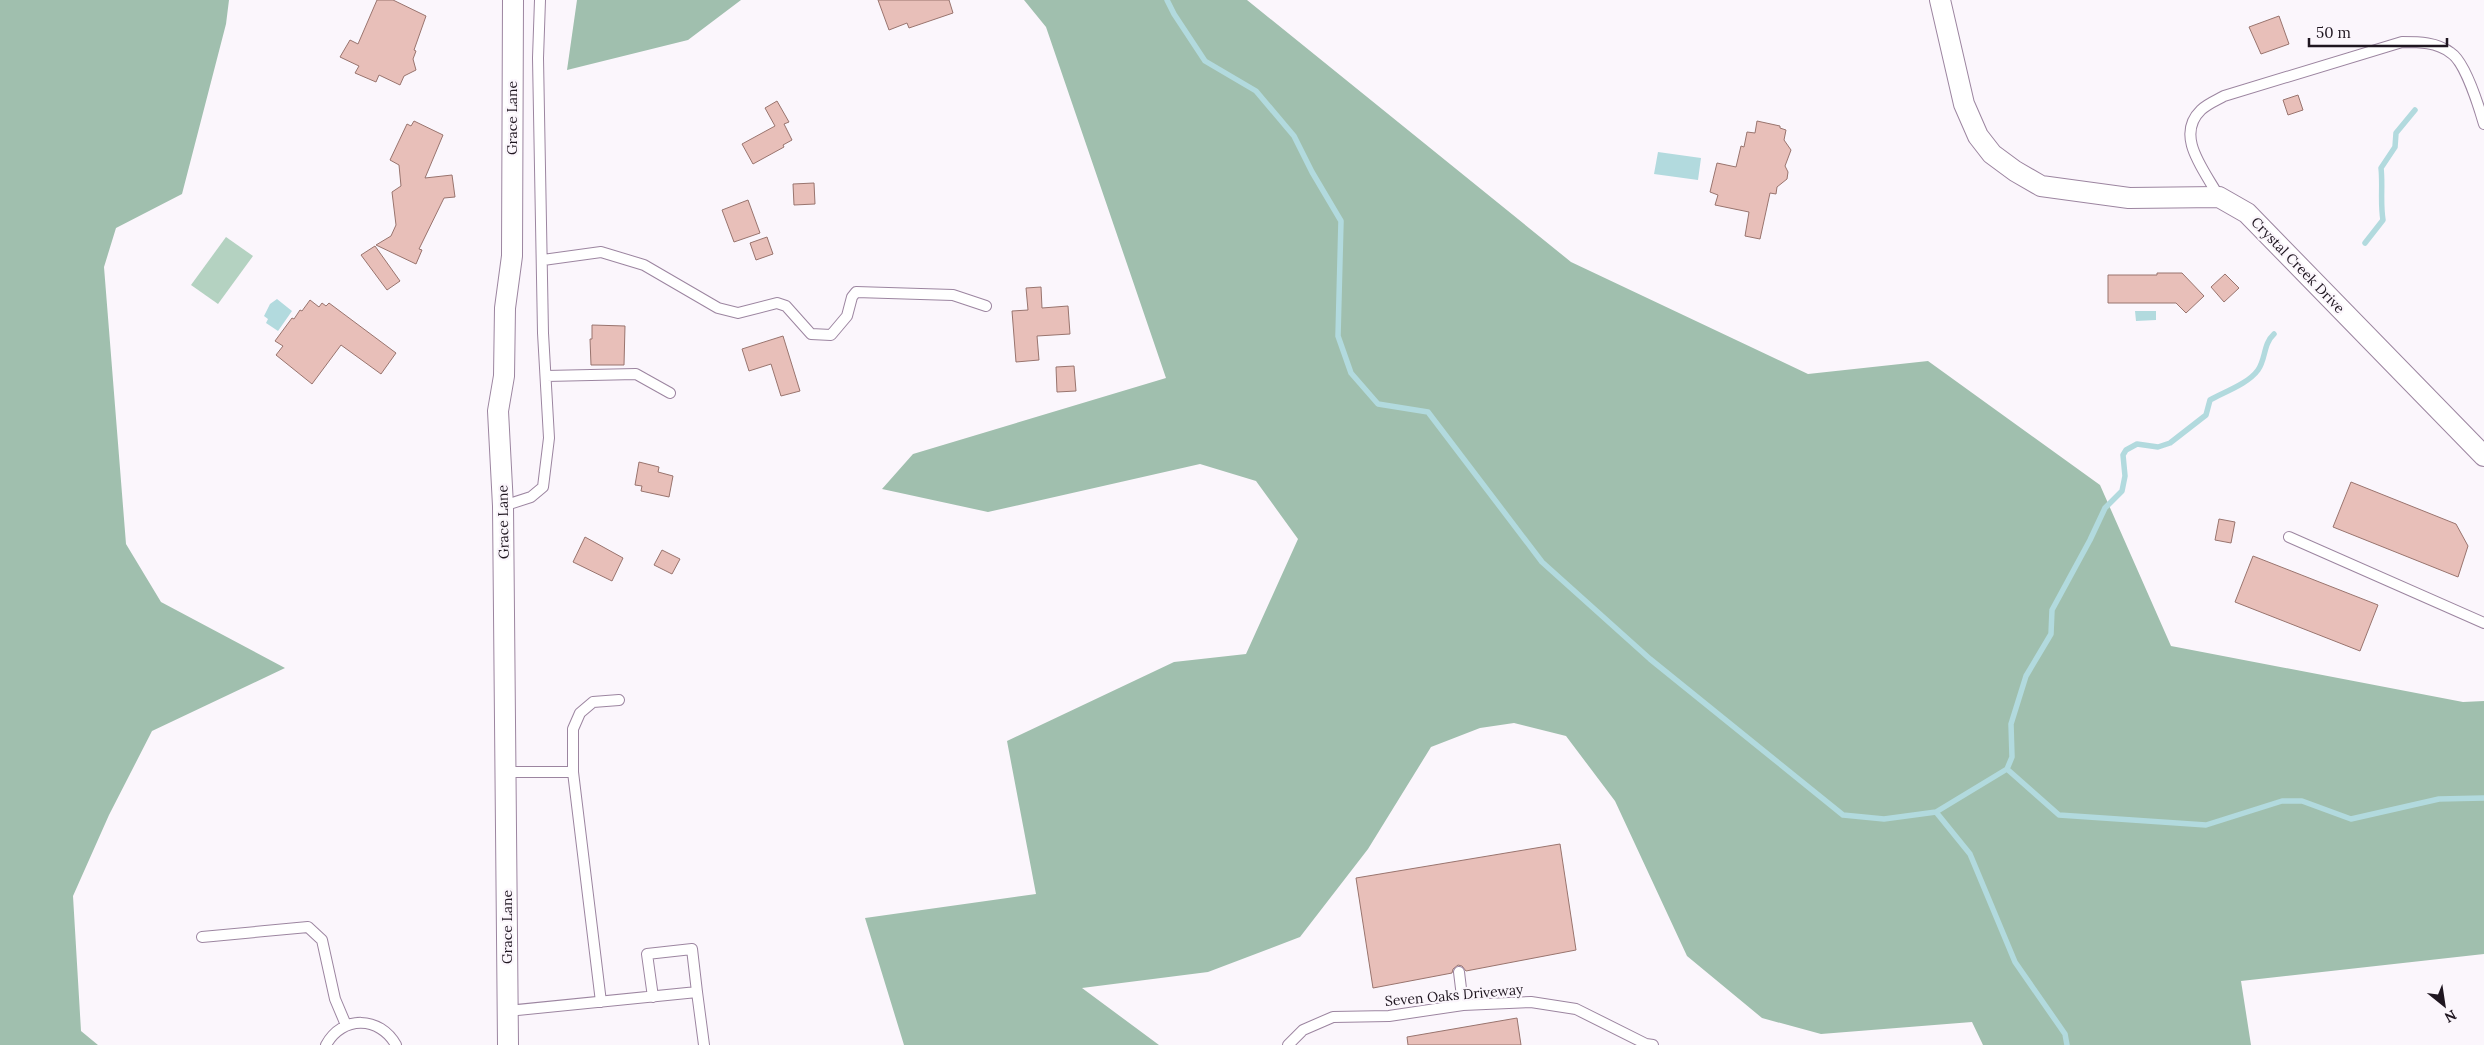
<svg xmlns="http://www.w3.org/2000/svg" width="2484" height="1045" viewBox="0 0 2484 1045" font-family="Lora,serif">
<style>
.green{fill:#b4d2c1}
.forest{fill:#a0bfae}
.water{fill:#b2dade}
.lines{fill:none;stroke-linecap:round;stroke-linejoin:round}
.stream{stroke:#b2dade;stroke-width:5.5}
.building{fill:#e8bfb9;stroke:#99746e}
.service-casing{stroke:#9c85a0;stroke-width:12}
.minor-casing{stroke:#9c85a0;stroke-width:22}
.service{stroke:#fff;stroke-width:10}
.minor{stroke:#fff;stroke-width:20}
.labels{text-anchor:middle;stroke-width:4.5;stroke-linejoin:round;paint-order:stroke}
.street-label{font-size:14px;fill:#1f1620;stroke:#fbf6fc}
</style>
<rect width="100%" height="100%" fill="#fbf6fc"/>
<path class="green" d="M226,237L253,256L218,304L191,285Z"/>
<path class="forest" d="M0,0H229L226,24L182,194L116,228L104,267L126,544L161,602L285,668L152,731L109,815L73,896L81,1031L98,1045H0Z
M577,0H741L688,40L567,70Z
M1024,0H1247L1571,262L1808,374L1928,361L2100,485L2171,646L2463,702L2484,701V954L2241,981L2251,1045H1983L1972,1022L1821,1034L1762,1018L1687,956L1615,801L1566,736L1514,723L1480,728L1431,747L1368,849L1300,937L1208,972L1082,988L1159,1045H904L865,918L1036,894L1007,741L1174,662L1246,654L1298,539L1256,481L1200,464L988,512L882,489L913,454L1166,378L1046,27Z"/>
<path class="water" d="M1658,152L1701,158L1698,180L1654,174Z
M277,299L292,311L278,331L266,323L268,319L264,316L270,304Z
M2135,311H2156V320L2136,321Z"/>
<g class="lines">
<path class="stream" d="M1167,0L1174,14L1205,61L1256,91L1294,136L1312,172L1341,221L1338,336L1351,373L1378,404L1428,412L1542,562L1650,659L1843,815L1884,819L1936,812L1970,854L2015,962L2065,1034L2067,1045
M2365,243L2383,220C2380,202 2383,185 2381,168L2395,147L2396,133L2415,110
M2007,769L2059,815L2206,825L2282,801H2302L2351,819L2439,799L2484,798
M1936,812L2007,769L2012,757L2011,724L2026,676L2051,634L2052,610L2090,540L2105,508L2122,491L2125,476L2123,455L2126,450L2137,444L2158,447L2170,443L2206,415L2210,400C2224,392 2248,384 2258,370C2266,359 2263,344 2274,334"/>
</g>
<path class="building" d="M377,0H393L426,16L414,50L416,51L413,59L416,70L404,76L400,85L379,75L376,82L355,73L359,66L340,57L350,40L358,44Z
M878,0H949L953,13L909,28L907,23L889,30Z
M2279,16L2289,44L2261,54L2249,27Z
M2298,95L2303,110L2288,115L2283,100Z
M777,101L789,122L784,124L792,140L783,145L784,147L753,164L742,144L775,126L765,108Z
M414,121L443,135L425,178L452,175L455,197L444,198L419,249L422,250L416,264L376,245L391,236L396,225L392,192L401,186L399,165L390,160L407,124L411,126Z
M1757,121L1780,126V128L1786,130L1784,140L1791,150L1785,166L1788,172L1787,179L1777,187L1776,194L1770,193L1760,239L1745,236L1749,212L1715,205L1718,195L1710,192L1717,163L1736,167L1741,146L1744,147L1747,132L1755,133Z
M814,183L815,204L794,205L793,184Z
M748,200L760,233L734,242L722,210Z
M767,237L773,254L756,260L750,243Z
M375,246L400,281L387,290L361,255Z
M2157,273H2182L2204,296L2186,313L2176,303H2108V275H2157Z
M2225,274L2239,288L2224,302L2211,287Z
M1041,287L1042,308L1068,306L1070,334L1037,336L1039,360L1016,362L1012,311L1028,310L1026,288Z
M310,300L319,307L322,303L326,306L329,303L396,353L381,374L341,345L312,384L276,355L283,346L275,341L292,318L294,319L300,310L302,311Z
M592,325L625,326L624,365H591L590,339H592Z
M783,336L800,391L781,396L771,364L749,371L742,349Z
M1074,366L1076,391L1057,392L1056,367Z
M639,462L659,467L658,472L673,476L669,497L641,491L642,486L635,485Z
M2351,482L2456,524L2468,546L2458,577L2333,527Z
M2219,519L2235,522L2231,543L2215,540Z
M585,537L623,558L612,581L573,562Z
M662,550L680,559L672,574L654,565Z
M2253,556L2378,605L2360,651L2235,602Z
M1560,844L1576,950L1466,971L1462,966L1458,965L1453,969L1452,973L1373,988L1356,878Z
M1517,1018L1521,1045H1408L1407,1037Z"/>
<g class="lines">
<g class="service-casing">
<path id="service" d="M2219,197C2205,171 2174,136 2201,110C2207,104 2217,100 2224,96L2402,42C2419,42 2437,42 2451,53C2465,62 2479,107 2484,124
M543,260L601,252L644,265L718,308L738,313L777,303L786,306L811,334L831,335L847,316L852,297L856,292L953,295L986,306
M546,376L636,374L670,393
M503,506L531,497L543,487L549,438L543,333L538,58L540,0
M2289,537L2484,623
M506,772H573
M202,937L308,927L322,940L335,999L346,1025
M1459,972L1463,1005
M653,997L647,954L692,949L697,992
M601,1002L573,772V729L580,713L593,702L619,700
M507,1011L697,992L704,1045
M326,1045C342,1015 380,1016 396,1045
M1288,1045L1303,1030L1333,1017L1389,1016L1463,1005L1531,1002L1576,1009L1646,1044L1653,1045"/>
</g>
<g class="minor-casing">
<path id="minor" d="M1940,0L1964,104L1978,136L1992,154L2015,171L2041,186L2129,198L2219,197L2247,213L2484,456
M508,1045L503,506L498,411L504,376L505,308L512,256L513,0"/>
</g>
<use href="#service" class="service"/>
<use href="#minor" class="minor"/>
</g>
<g class="labels">
<g class="street-label">
<text transform="translate(512 118) rotate(-90)" y="5">Grace Lane</text>
<text transform="translate(2298 265) rotate(46)" y="5">Crystal Creek Drive</text>
<text transform="translate(503 522) rotate(-91)" y="5">Grace Lane</text>
<text transform="translate(507 927) rotate(-90)" y="5">Grace Lane</text>
<text transform="translate(1454 995) rotate(-5)" y="5">Seven Oaks Driveway</text>
</g>
</g>
<g transform="translate(2444 1005) rotate(150)" stroke="#fbf6fc" stroke-width="4" paint-order="stroke">
<path d="M0-4L9 19L0 12L-9 19Z" fill="#1f1620"/>
<text y="-8" font-size="14" font-weight="bold" text-anchor="middle" fill="#1f1620">N</text>
</g>
<path d="M2309 38v8h138v-8" fill="none" stroke="#1f1620" stroke-width="2.5"/>
<text x="2316" y="38" font-size="15" fill="#1f1620" stroke="#fbf6fc" stroke-width="4" paint-order="stroke">50 m</text>
</svg>
